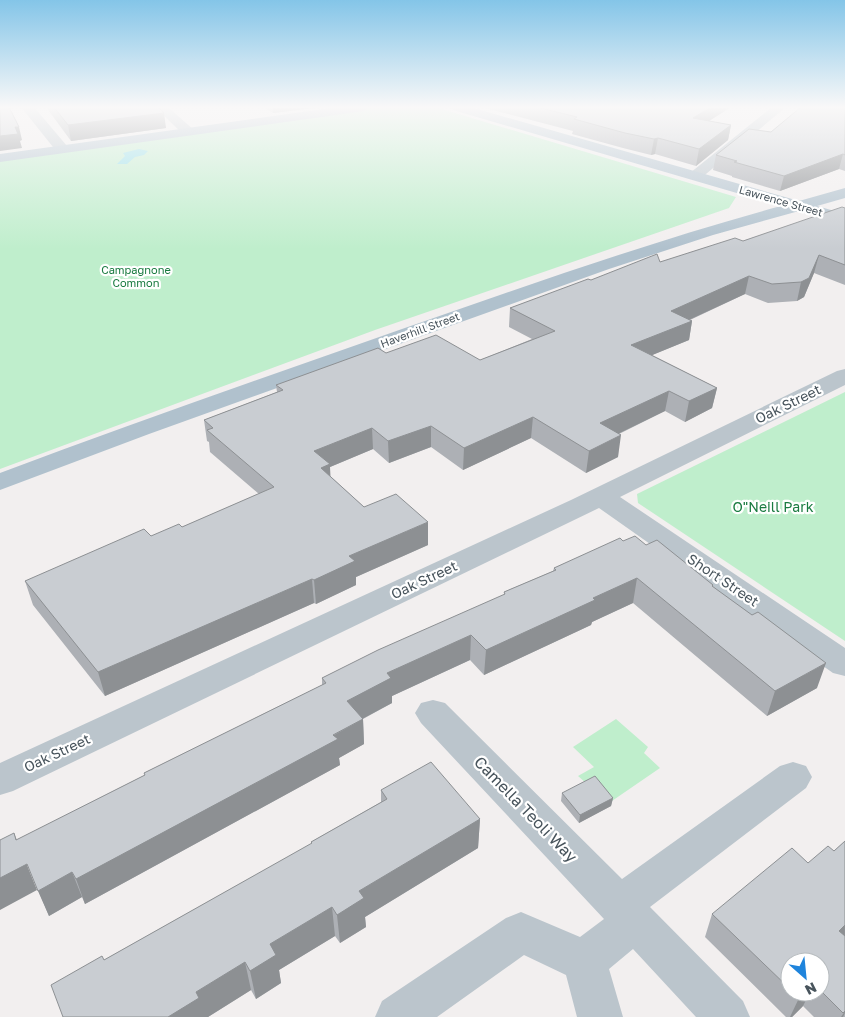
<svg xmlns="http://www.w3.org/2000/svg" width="845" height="1017" viewBox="0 0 845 1017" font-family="'Golos Text',sans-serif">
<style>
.green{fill:#bfeecc}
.water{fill:#8edfe9}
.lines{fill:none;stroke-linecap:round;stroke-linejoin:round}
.minor{fill:#bbc5cc;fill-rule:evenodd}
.major{fill:#b0c1cd;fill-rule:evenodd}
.wall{fill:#adb0b5;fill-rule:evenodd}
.shaded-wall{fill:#8d9093}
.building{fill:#c9cdd2;stroke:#8d9093}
.labels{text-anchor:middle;stroke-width:4.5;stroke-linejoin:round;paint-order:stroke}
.far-street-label{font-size:11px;fill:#48545c;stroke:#fff}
.far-park-label{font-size:11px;fill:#1a7b41;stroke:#fff}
.street-label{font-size:14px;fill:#48545c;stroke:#fff}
.park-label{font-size:14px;fill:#1a7b41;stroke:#fff}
.near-street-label{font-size:16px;fill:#48545c;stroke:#fff}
</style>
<rect width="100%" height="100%" fill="#f2efef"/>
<path class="green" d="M378,107H435L736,197L729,208L375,330L0,469V160Z
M845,392V641L638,503L637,494Z
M616,719L648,747L644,753L660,768L609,803L578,776L594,767L573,747Z"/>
<path class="water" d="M139,149L148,151L144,155L135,157L127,164H117L125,156L123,153Z"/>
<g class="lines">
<path class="minor" d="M21,107H34L67,146L69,149L67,152H57Z
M155,107H168L195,131L193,134H183Z
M772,107H786L700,179H690L687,176L690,173Z
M845,369V385L620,497L845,648V676L833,673L599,508L13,791L0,795V763L571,500L837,371Z
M433,700L445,703L622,879L780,766L793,762L806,766L812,777L806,788L650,907L743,1001L750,1017H696L633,949L609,969L623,1017H577L566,975L524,955L437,1017H375L382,1001L506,918L521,912L580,937L604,919L421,723L415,713L421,703Z"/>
<path class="major" d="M338,107H370L364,111L0,162V154Z
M451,107H470L799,201L845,188V198L817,206L845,214V224L799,211L713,235L609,269L149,434L0,490V473C133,423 268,376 402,329C528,285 653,241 781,206L453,110Z"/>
</g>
<path class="wall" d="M46,107H158L166,128L71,141Z
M264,107H322L273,113Z
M481,107H731L709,121L731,125L728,140L696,166L655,154L651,155L623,148L572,134L573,131Z
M845,107V171L839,169L780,191L732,177V176L713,170L716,155L771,132Z
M845,208V285L814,273L804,297L797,301L768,303L745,294L690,320L692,321L689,340L652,355L717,388L712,408L685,422L665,411L619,434L618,457L586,473L531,438L463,470L431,447L389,463L373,449L330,467V476L364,507L428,545L356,577V585L316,604L314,603L105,696L33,605L25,581L151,536L182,527L259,494L210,452L209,442L207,441L204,420L277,392L276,385L386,353L480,360L532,339L509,327L510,308L591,280L743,241Z
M623,541L646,545L713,587L817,688L767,716L633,603L592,622L591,625L484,675L470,660L392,696V703L363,719L364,744L339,758L340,765L85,904L82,897L49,916L17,840L145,775L144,773L322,685V678L504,595V592L553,571L554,568Z
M381,790L480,819L478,848L365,917L366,927L340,943L335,936L279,970L281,983L256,999L251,990L208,1017H63L104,960L311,844V842L381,802Z
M562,793L613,798L611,806L579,823L561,801Z
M845,841V1017H814L803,1006L792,1017H786L705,937L712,914L808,863L834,851ZM790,962H820V992H790Z"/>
<path class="shaded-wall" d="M273,107H322L273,113Z
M711,107H731L690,133L693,118Z
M164,113L166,128L71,141L68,125Z
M731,125L728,140L696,166L699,149Z
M15,127H19L22,140L20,141L22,148L0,151V136Z
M658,138L655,154L651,155L654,139Z
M843,154L839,169L780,191L784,176Z
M819,255L814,273L804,297L797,301L801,282Z
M749,276L745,294L667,330L671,311Z
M692,321L689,340L628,365L631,345Z
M717,388L712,408L685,422L689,401Z
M669,391L665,411L597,444L600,423Z
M533,417L531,438L463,470L464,448Z
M431,426V447L389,463L388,441Z
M372,428L373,449L330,467L331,486L322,490L314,451Z
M621,435L618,457L586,473L589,451Z
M428,522V545L356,577V585L316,604L314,580L349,556Z
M637,578L633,603L592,622L591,625L484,675L486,650L593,598Z
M312,579L314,603L105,696L98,672Z
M471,635L470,660L392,696V703L349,726L347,701L387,673Z
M826,663L817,688L767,716L775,691Z
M363,719L364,744L339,758L340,765L85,904L76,879Z
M613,798L611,806L579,823L580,815Z
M480,819L478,848L365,917L366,927L340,943L337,915L359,891Z
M14,833L37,890L0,910V878Z
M72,872L82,897L49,916L38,891Z
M332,907L335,936L279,970L281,983L256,999L250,971L270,944Z
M845,925V938L839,931Z
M245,962L251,990L208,1017H168L196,992Z
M805,992H810L803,1006L792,1017H790L799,998Z
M845,1011V1013L843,1017H841Z"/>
<path class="building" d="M0,107H9L19,127H15L18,134L0,136Z
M54,107H158L164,113L68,125Z
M537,107H711L693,118L731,125L699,149L658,138L654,139L625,133L574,119L577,117Z
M801,107H845V155L843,154L784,176L734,162L737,161L716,155L749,129L771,132Z
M842,207L845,208V265L819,255L809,278L801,282L772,284L749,276L671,311L692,321L631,345L717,388L689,401L669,391L600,423L621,435L589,451L533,417L464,448L431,426L388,441L372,428L314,451L330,464L321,468L364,507L396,494L428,522L349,556L355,561L314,580L312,579L98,672L25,581L144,529L151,536L179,524L182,527L274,487L207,430L213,428L204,420L283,390L276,385L378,348L386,353L436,335L480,360L555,331L510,308L588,279L591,280L657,254L660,262L735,238L743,241Z
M635,536L646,545L657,540L713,585L712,586L752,615L758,612L826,663L775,691L637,578L593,598L595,600L486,650L471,635L387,673L391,678L347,701L363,719L333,735L338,739L76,879L72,872L38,891L27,864L0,878V840L14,833L16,840L145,775L144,773L326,683L322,678L378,650L505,594L504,592L556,570L554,568L620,538L623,541Z
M431,762L480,819L359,891L364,898L337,915L332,907L270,944L276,955L250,971L245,962L196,992L199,998L168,1017H63L51,985L102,956L104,960L312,843L311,842L387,799L381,790Z
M595,776L613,798L580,815L562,793Z
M845,841V925L839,931L845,936V1011L843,1013L820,990V962H790V989L712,914L792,848L808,863L828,846L834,851Z
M793,992H805L799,998Z"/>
<linearGradient id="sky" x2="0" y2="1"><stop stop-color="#84c5e8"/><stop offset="0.43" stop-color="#f9f8f8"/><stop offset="1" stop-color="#f9f8f8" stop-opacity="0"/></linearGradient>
<rect width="845" height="249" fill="url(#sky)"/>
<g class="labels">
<g class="far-street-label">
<text transform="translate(781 201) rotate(16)" y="4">Lawrence Street</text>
<text transform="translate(420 330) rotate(-20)" y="4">Haverhill Street</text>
</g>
<g class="far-park-label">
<text x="136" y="274">Campagnone<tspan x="136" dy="13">Common</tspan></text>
</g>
<g class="street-label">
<text transform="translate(788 404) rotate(-26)" y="5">Oak Street</text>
<text transform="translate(424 580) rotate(-25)" y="5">Oak Street</text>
<text transform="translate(723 580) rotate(34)" y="5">Short Street</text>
<text transform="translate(57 753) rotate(-25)" y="5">Oak Street</text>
</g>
<g class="park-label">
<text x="773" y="512">O"Neill Park</text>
</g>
<g class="near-street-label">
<text transform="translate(526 809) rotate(46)" y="6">Camella Teoli Way</text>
</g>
</g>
<g transform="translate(805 977) rotate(153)"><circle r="24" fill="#ffffff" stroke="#b6bbbe"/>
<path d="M0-4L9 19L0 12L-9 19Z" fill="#1f84dc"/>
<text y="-8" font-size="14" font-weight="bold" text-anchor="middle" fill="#48545c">N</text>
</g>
</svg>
